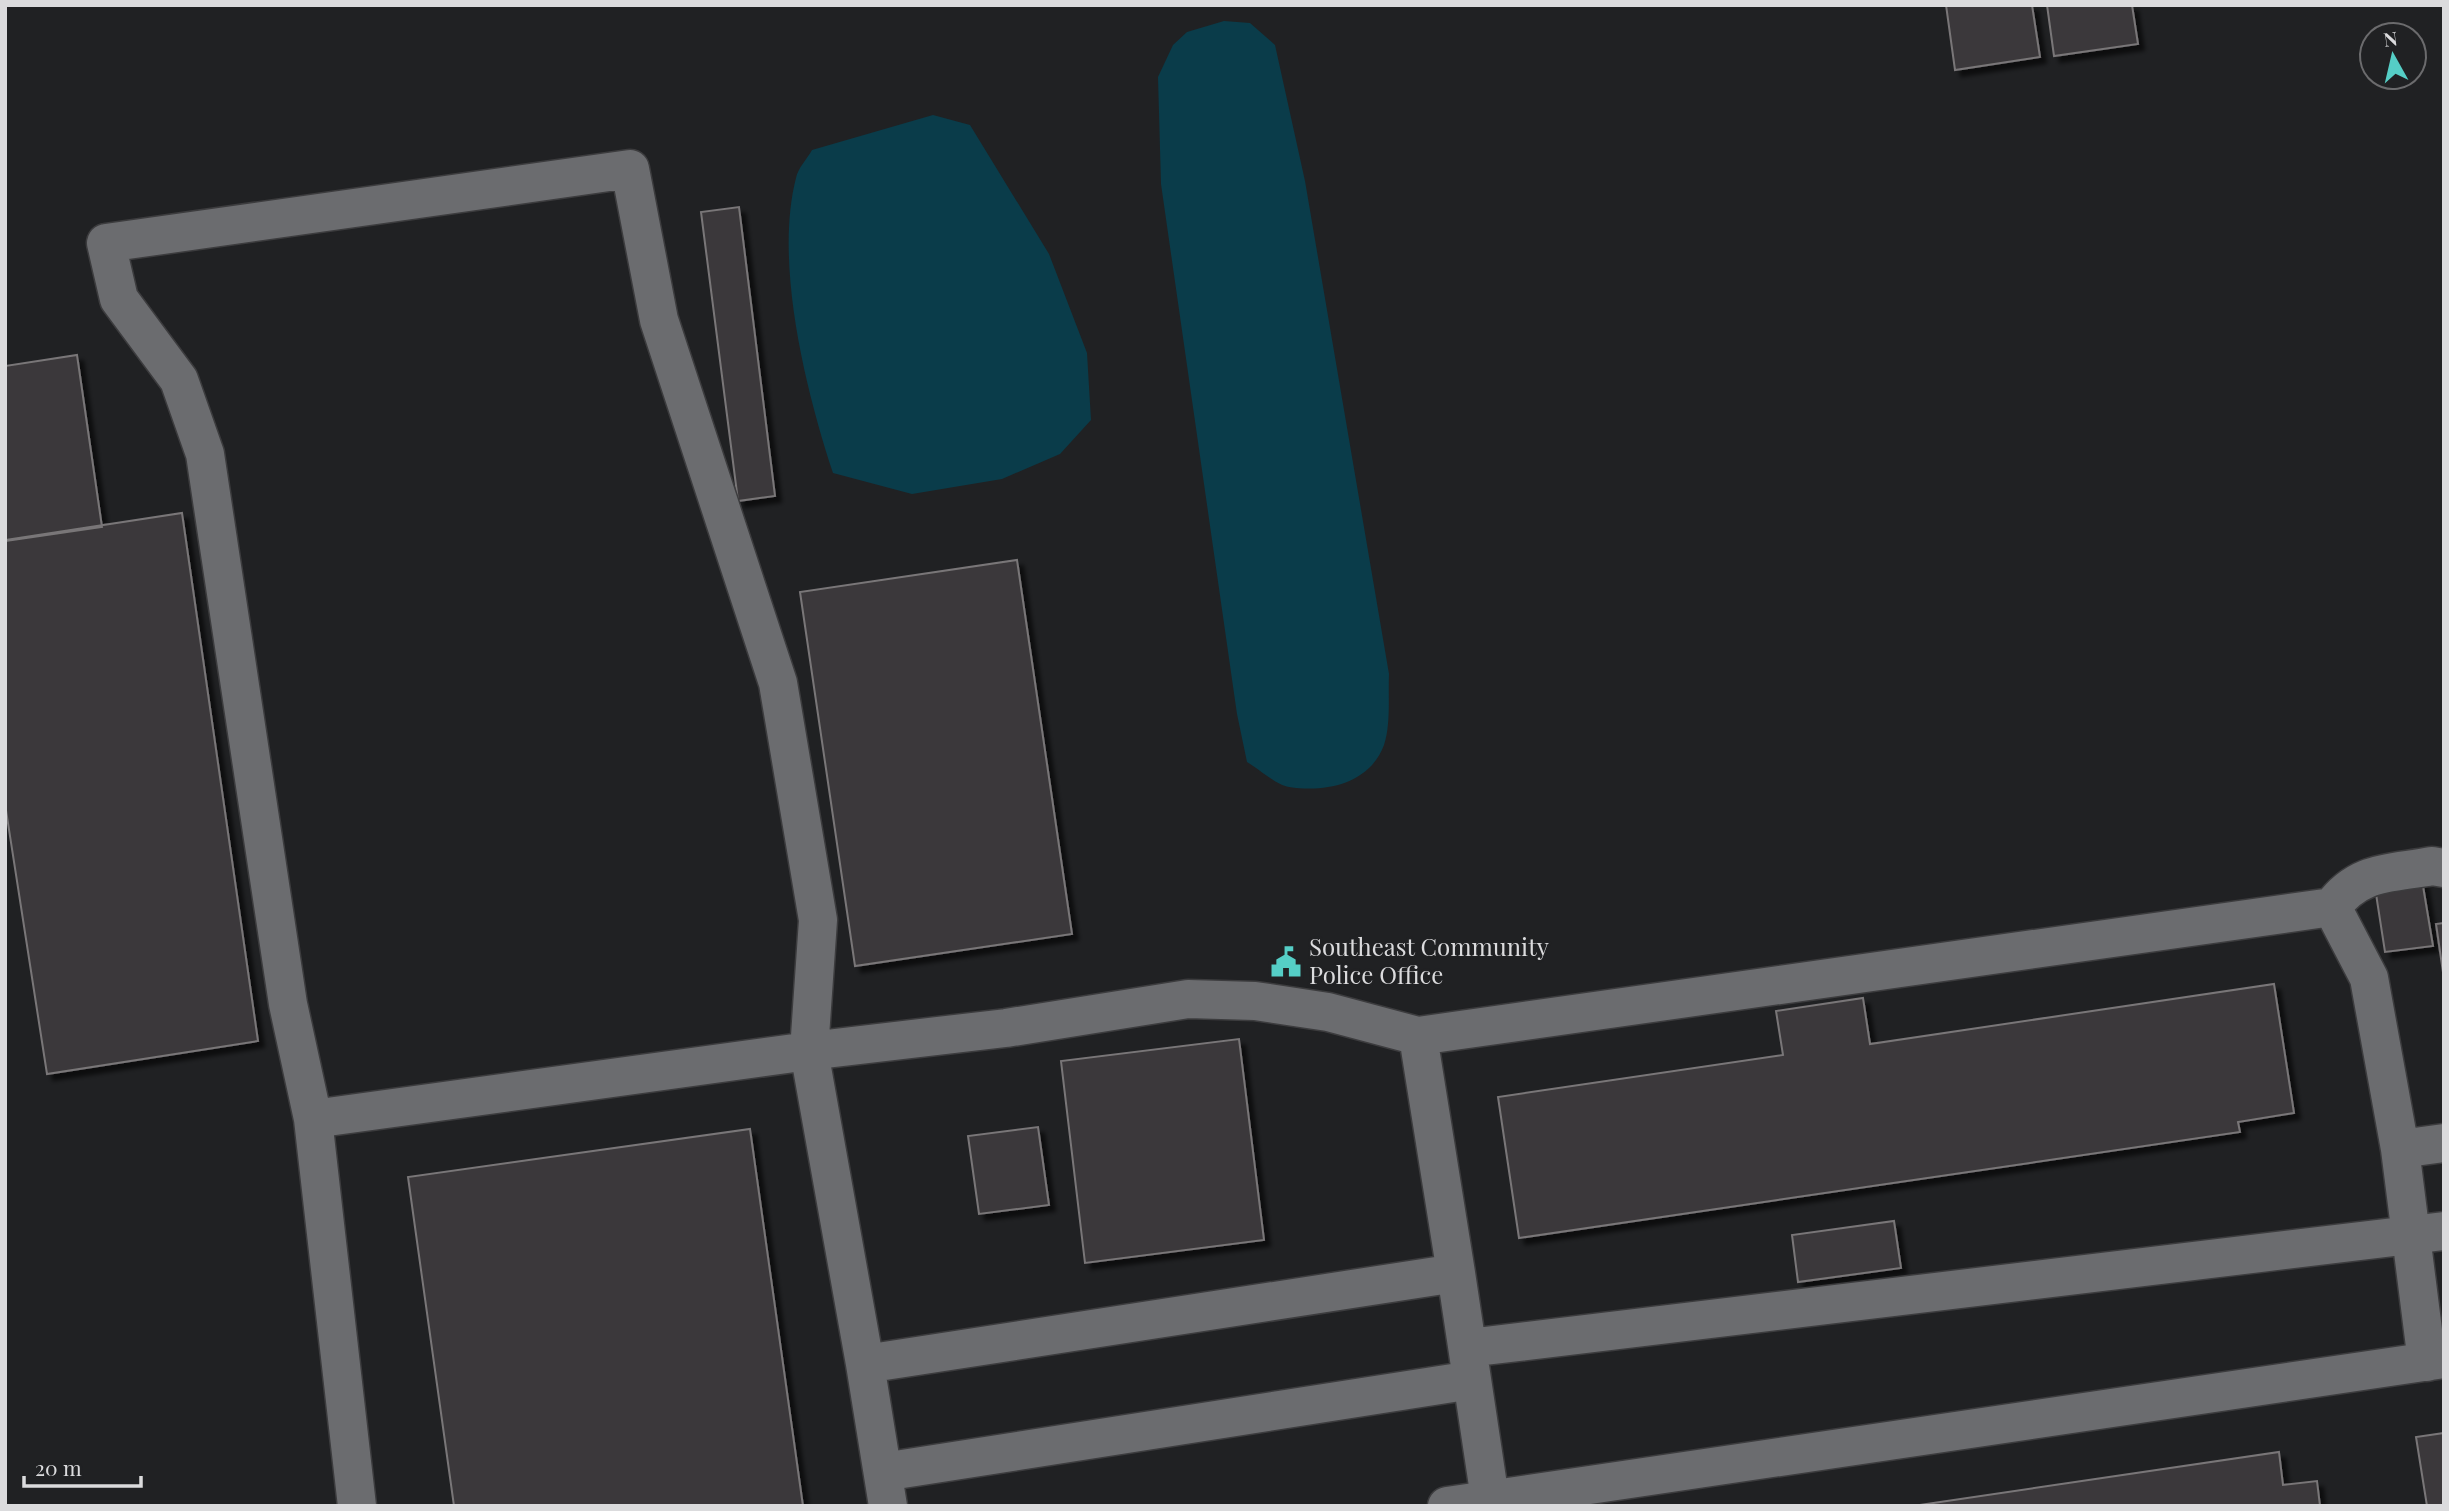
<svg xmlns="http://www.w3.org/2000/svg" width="2449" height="1511" viewBox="0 0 2449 1511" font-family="'Playfair Display',serif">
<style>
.water{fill:#0a3c4a}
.building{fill:#3b393a;stroke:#797678;stroke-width:2;filter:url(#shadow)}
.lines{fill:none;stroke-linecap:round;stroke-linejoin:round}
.minor-casing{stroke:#3c3c3e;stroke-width:41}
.minor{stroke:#6b6c6f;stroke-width:38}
.labels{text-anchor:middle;stroke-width:5;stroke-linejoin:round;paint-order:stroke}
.poi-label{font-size:24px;fill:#dbdbdd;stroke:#202123;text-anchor:start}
</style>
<defs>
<filter id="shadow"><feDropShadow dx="6" dy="6" stdDeviation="2" flood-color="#0009"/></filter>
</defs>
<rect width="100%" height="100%" fill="#202123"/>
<path class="water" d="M1224,21L1250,23L1275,45L1305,181L1389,674C1388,696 1391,724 1384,745C1370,783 1327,793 1289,787C1276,785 1259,769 1247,762L1237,714L1161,184L1158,77L1173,45L1187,32Z
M933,115L970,125L1049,254L1087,353L1091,420L1060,454L1002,479L912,494L833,473C806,391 774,263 796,178C798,168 807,159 812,150Z"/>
<path class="building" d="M1946,5H2032L2040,57L1955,70Z
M2047,5H2132L2138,44L2054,56Z
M739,207L775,496L738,501L701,212Z
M77,355L102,527L5,541V366Z
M182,513L258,1041L47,1074L5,804V540Z
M1017,560L1072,934L855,966L800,592Z
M2421,874L2433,946L2385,952L2374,881Z
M2444,923V979L2436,924Z
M2274,984L2294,1113L2238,1122L2240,1132L1519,1238L1498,1097L1783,1055L1776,1011L1863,998L1870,1044Z
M1239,1039L1264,1240L1085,1263L1061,1061Z
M1038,1127L1049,1205L979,1214L968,1136Z
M750,1129L803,1506H454L408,1177Z
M1894,1221L1901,1268L1798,1282L1792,1235Z
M2444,1433V1506H2427L2416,1437Z
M2279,1452L2283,1485L2317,1481L2320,1506H1913Z"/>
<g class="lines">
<g class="minor-casing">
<path id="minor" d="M2332,907C2359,870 2390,874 2432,866L2444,868
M313,1119L288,1004L205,454L179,380L119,299L106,243L630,169L659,320L778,683L818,920L809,1051L1006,1028L1188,999L1255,1001L1328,1012L1418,1036
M2400,1149L2427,1362
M1456,1273L1490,1499
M1468,1348L2444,1231
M883,1472L1472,1380
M357,1506L313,1119L809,1051L865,1364
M888,1506L865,1364L1456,1273L1418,1036L2332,907L2369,978L2400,1149L2444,1143
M1447,1506L2444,1359"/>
</g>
<use href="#minor" class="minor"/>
</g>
<defs>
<g id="civic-bare" transform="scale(2.415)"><path d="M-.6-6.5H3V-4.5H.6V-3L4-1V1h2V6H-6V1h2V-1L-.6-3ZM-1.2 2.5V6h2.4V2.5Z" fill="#55cec6" stroke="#202123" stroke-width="2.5" paint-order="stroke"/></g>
</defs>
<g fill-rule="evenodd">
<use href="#civic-bare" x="1286" y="962"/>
</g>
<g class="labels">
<g class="poi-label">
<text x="1309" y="956">Southeast Community<tspan x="1309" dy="28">Police Office</tspan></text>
</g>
</g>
<rect width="2449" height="1511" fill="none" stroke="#dbdbdd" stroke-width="14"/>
<g transform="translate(2393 56) rotate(352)"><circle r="33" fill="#202123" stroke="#6b6b6d" stroke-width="2"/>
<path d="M0-5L12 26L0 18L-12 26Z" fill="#55cec6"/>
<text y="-10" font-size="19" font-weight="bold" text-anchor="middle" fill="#dbdbdd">N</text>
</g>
<path d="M24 1476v10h117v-10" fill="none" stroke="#dbdbdd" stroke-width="3.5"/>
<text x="35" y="1476" font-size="21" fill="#dbdbdd" stroke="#202123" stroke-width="5" paint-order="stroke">20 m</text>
</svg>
